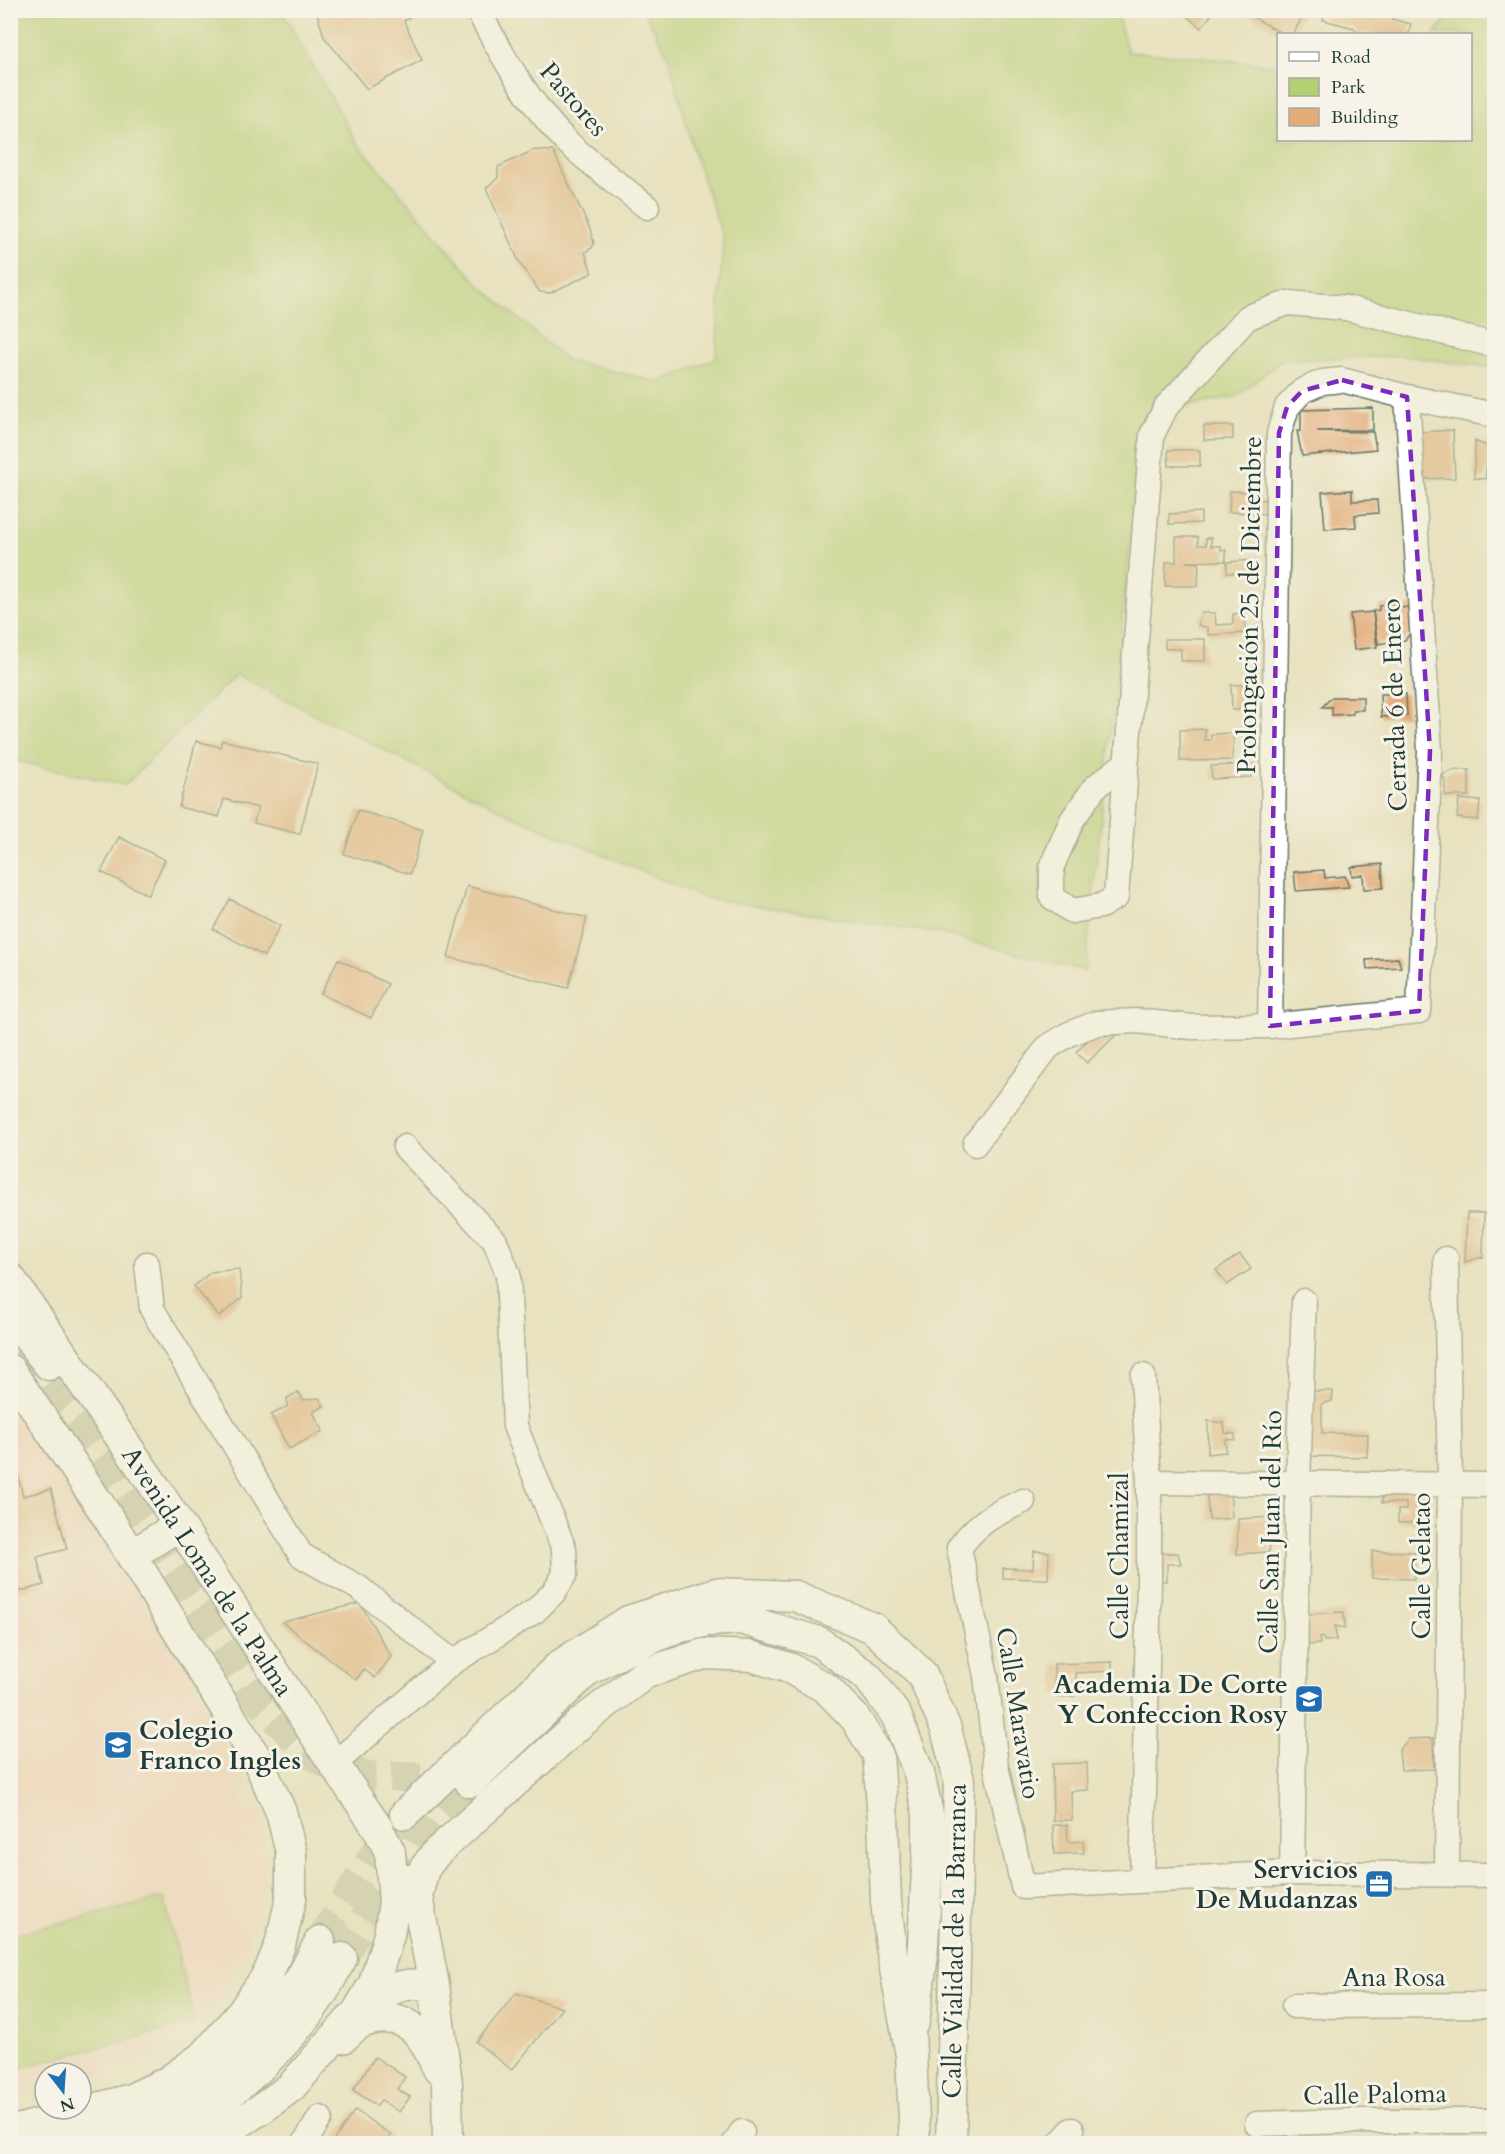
<svg xmlns="http://www.w3.org/2000/svg" width="1505" height="2154" viewBox="0 0 1505 2154" font-family="Cardo,serif">
<style>
.built{fill:#f5d3c1}
.green{fill:#b4cf74;stroke:#6a8654;stroke-width:1.5}
.building{fill:#e3ab78}
.lines{fill:none;stroke-linecap:round;stroke-linejoin:round}
.major-tunnel{stroke:#c0c1a4;stroke-width:30;stroke-dasharray:30 15;stroke-linecap:butt}
.minor-casing{stroke:#657765;stroke-width:27}
.major-casing{stroke:#657765;stroke-width:33}
.minor{stroke:#fff;stroke-width:24}
.major{stroke:#fff;stroke-width:30}
.marked{fill:none;stroke:#7b2cbf;stroke-width:4.5;stroke-dasharray:12 8;stroke-linejoin:round}
.labels{text-anchor:middle;stroke-width:6;stroke-linejoin:round;paint-order:stroke}
.street-label{font-size:26px;fill:#1f3d34;stroke:#f7f3e8}
.poi-label{font-size:26px;font-weight:bold;fill:#1f3d34;stroke:#f7f3e8;text-anchor:end}
</style>
<rect width="100%" height="100%" fill="#f7f3e8"/>
<filter id="ink" filterUnits="userSpaceOnUse"><feTurbulence type="fractalNoise" baseFrequency=".0167" numOctaves="2"/><feDisplacementMap in="SourceGraphic" scale="12" xChannelSelector="R" yChannelSelector="G"/><feConvolveMatrix kernelMatrix="1 2 1 2 8 2 1 2 1" color-interpolation-filters="sRGB"/></filter>
<filter id="wash" filterUnits="userSpaceOnUse"><feTurbulence type="fractalNoise" baseFrequency=".008" numOctaves="4" result="noise"/><feDisplacementMap in="SourceGraphic" scale="24" xChannelSelector="R" yChannelSelector="G"/><feGaussianBlur stdDeviation="1.35" result="paint"/><feColorMatrix in="noise" values="0 0 0 0 0 0 0 0 0 0 0 0 0 0 0 0 0 1.4 0 .05"/><feComposite in="paint" operator="in"/></filter>
<g filter="url(#wash)">
<rect width="100%" height="100%" fill="#e8e2c0"/>
<path class="built" d="M10,1398L83,1504L228,1735L223,1755L246,1780L238,1790L244,1809L260,1812L267,1870L249,1938L228,1986L196,2025L137,2064L81,2079V2073H45V2089L20,2096L10,2090Z"/>
<path class="green" d="M11,11H282L357,143L478,284L568,361L660,382L716,358L723,237L694,153L669,58L644,11H1116L1128,52L1192,56L1278,66V140H1470V34H1434L1453,11H1494V368L1404,356L1282,360L1237,396L1144,414L1085,971L938,933L704,898L509,814L236,674L125,785L11,760Z
M164,1898L195,2022L11,2070V1935Z"/>
<g id="blocks">
<path class="building" d="M316,10H421L404,21L422,60L367,89L324,37Z
M1183,10H1215L1201,28L1182,12Z
M1240,10H1306L1293,34H1283Z
M1325,10H1388L1392,19L1411,24L1409,34H1358L1354,28L1323,20Z
M534,150L553,151L590,229L594,243L592,248L585,252L592,273L550,293L540,292L520,264L486,188L498,178V167Z
M1373,408V430L1317,431L1373,432L1376,449L1302,456L1297,431H1301V410Z
M1204,426H1233V439L1204,440Z
M1453,430L1455,478L1424,479L1421,432Z
M1475,441L1489,447L1485,479L1474,478Z
M1168,450H1200V466H1169Z
M1352,490V501L1377,500L1378,513L1355,515L1356,527L1325,529L1322,492Z
M1230,491L1251,492V499L1270,500L1269,514L1229,512Z
M1201,512V523L1169,524V514Z
M1176,537H1198V545H1206V538H1211V546H1221V550H1226V561L1185,562L1199,563L1198,586H1165L1166,562H1176Z
M1255,560L1256,572L1227,573V562Z
M1394,603L1395,609L1413,606L1416,626L1405,640L1378,644L1373,611L1379,610V606Z
M1373,612L1377,647L1354,650L1350,614Z
M1201,613H1215L1216,625L1233,624V614L1245,613L1246,633L1208,635V628L1198,625Z
M1165,639H1205V661H1181V649H1165Z
M1255,684L1256,709L1232,710L1231,685Z
M1380,694H1406L1407,716L1381,717Z
M1332,697H1363V710H1352L1353,714L1332,715V707H1322Z
M1205,729V740H1211V734L1234,733L1232,760L1180,761V730Z
M222,740L318,764L300,834L254,823L258,808L224,799L219,817L179,807L196,741L220,747Z
M1257,764L1251,777L1212,779L1211,766Z
M1454,770H1469V796H1445V781L1442,775Z
M1459,799L1480,801L1478,820L1457,818Z
M358,810L423,830L410,874L344,854Z
M119,837L165,860L148,895L101,872Z
M1382,864L1383,888L1364,889L1363,875L1352,876L1351,867Z
M1324,870L1325,878L1345,876L1349,887L1296,891L1294,872Z
M467,886L587,918L568,988L448,957Z
M230,899L280,926L264,956L213,929Z
M1398,958L1401,967L1367,969L1366,960Z
M338,959L388,984L371,1018L321,994Z
M1109,1020L1120,1031L1087,1063L1076,1052Z
M1467,1213H1484L1483,1257L1465,1262Z
M1240,1254L1251,1269L1227,1285L1216,1270Z
M239,1269L242,1298L219,1317L194,1286L211,1272Z
M1304,1391H1333L1332,1401L1322,1404V1433L1368,1434L1367,1457L1303,1456Z
M299,1392L303,1400L319,1398L324,1406L313,1412L323,1431L289,1449L271,1415L288,1406L287,1398Z
M1208,1421L1224,1423L1225,1433L1235,1434V1440L1225,1439L1226,1452L1208,1454Z
M16,1468L23,1496L51,1489L67,1549L37,1557L44,1585L10,1594V1469Z
M1230,1488L1232,1518L1209,1520L1206,1489Z
M1382,1491H1428V1522L1398,1523V1510H1406V1503H1382Z
M1272,1517L1269,1552L1237,1554L1238,1519Z
M1034,1551L1049,1552L1048,1579L1003,1578V1568L1033,1569Z
M1372,1551L1415,1552L1414,1579L1372,1578Z
M1149,1553H1178L1181,1564H1167V1581H1149Z
M360,1603L391,1657L375,1678L364,1669L356,1680L282,1622Z
M1344,1612L1345,1628L1335,1626L1336,1640L1324,1641L1323,1637L1319,1638L1320,1644L1308,1645V1614Z
M1112,1662V1671L1076,1673V1680L1082,1679V1688H1075V1696L1055,1697L1054,1664Z
M1433,1738L1434,1769L1401,1770L1399,1750L1409,1739Z
M1087,1763L1088,1790L1071,1791L1072,1820L1053,1821L1052,1764Z
M1053,1825H1067L1068,1842L1083,1841L1084,1853L1054,1854Z
M516,1993L562,2008L512,2070L476,2042Z
M375,2057L405,2077L397,2089L410,2097L399,2112L381,2100L377,2106L353,2090Z
M355,2110L391,2135L385,2144H331Z"/>
</g>
</g>
<g filter="url(#ink)">
<use href="#blocks" fill-opacity="0" stroke="#657765" stroke-width="1.5"/>
<g class="lines">
<path class="major-tunnel" d="M22,1347L108,1470L220,1645L258,1700L308,1752L334,1768L369,1776L460,1779
M320,1941L386,1836L405,1814
M342,1958L411,1840L470,1782"/>
<g class="minor-casing">
<path id="minor" d="M478,10C502,56 529,103 565,140C590,164 620,185 647,207
M1126,763L1095,787L1072,820L1052,866V897L1072,911L1101,906L1116,897L1152,435L1166,407L1248,317L1288,303L1346,308L1494,345
M1270,1026L1279,433L1287,407L1302,391L1322,382L1342,380L1407,397L1494,415
M975,1144L1048,1047L1069,1034L1097,1023L1137,1021L1192,1027L1270,1026L1419,1011L1430,751L1407,397
M1446,1259L1450,1485L1447,1874
M147,1264L152,1309L301,1555L359,1588L453,1662
M1149,1482L1494,1485
M1023,1501C994,1514 978,1522 959,1548L986,1676L996,1766L1023,1887L1292,1873L1494,1875
M334,1764L453,1662L535,1611L554,1592L565,1574L564,1549L515,1426L508,1274L495,1241L405,1147
M1292,1873L1298,1483L1304,1301
M1142,1880L1149,1581V1482L1143,1376
M1294,2006L1494,2005
M1257,2124L1350,2121H1494
M304,2144L320,2118
M734,2144L742,2132
M1059,2144L1072,2130"/>
</g>
<g class="major-casing">
<path id="major" d="M10,1278L153,1484L334,1764L377,1827L390,1852L394,1902L389,1935L374,1983L357,2012L291,2087L264,2107L231,2128L195,2144
M10,1315L49,1365
M10,1370L107,1516L258,1761L281,1812L291,1852V1899L280,1945L268,1974L243,2011L205,2055L167,2082L131,2099L10,2132
M132,1555L179,1525
M470,1782L587,1671L632,1647L676,1628L708,1621L741,1619L819,1642L868,1677L896,1715L919,1773L928,1814V1852L922,1962L914,2022
M405,1814L560,1665L628,1621L716,1593L795,1596L873,1628L922,1674L946,1729L959,1780L951,2144
M407,1880L417,1896L434,1985L447,2083L448,2144
M417,1896L424,1869L436,1853L583,1721L646,1673L704,1654L751,1656L789,1668L826,1688L855,1718L878,1755L883,1819L886,1901L891,1947L910,2050
M359,2010C390,1990 396,1981 434,1985
M910,2030L915,2144
M343,2038C348,2033 355,2026 361,2023C383,2014 407,2017 421,2037C428,2046 433,2060 439,2070
M27,2144C78,2138 130,2127 176,2103C219,2080 273,2022 299,1981C307,1968 313,1954 320,1941
M139,2144C213,2117 279,2059 322,1994C329,1982 335,1970 342,1958"/>
</g>
<use href="#minor" class="minor"/>
<use href="#major" class="major"/>
</g>
</g>
<path d="M0 0H1505V2154H0ZM1342,380L1407,397L1430,751L1419,1011L1270,1026L1279,433L1287,407L1302,391Z" fill="#e8e2c0" fill-opacity=".55" fill-rule="evenodd"/>
<path class="marked" d="M1342,380L1407,397L1430,751L1419,1011L1270,1026L1279,433L1287,407L1302,391Z"/>
<defs>
<g id="university-square" transform="scale(1.5)"><rect x="-9" y="-9" width="18" height="18" rx="4" fill="#1f6fb2" stroke="#f7f3e8"/><path d="M0-5L7-2L0 1L-7-2ZM-4 1L0 2.5L4 1V4Q0 6-4 4Z" fill="#fff"/></g>
<g id="school-square" transform="scale(1.5)"><rect x="-9" y="-9" width="18" height="18" rx="4" fill="#1f6fb2" stroke="#f7f3e8"/><path d="M0-5L7-2L0 1L-7-2ZM-4 1L0 2.5L4 1V4Q0 6-4 4Z" fill="#fff"/></g>
<g id="office-square" transform="scale(1.5)"><rect x="-9" y="-9" width="18" height="18" rx="4" fill="#1f6fb2" stroke="#f7f3e8"/><path d="M-6-3h4V-5.5h4V-3h4V5H-6ZM-1-4.5V-3h2v-1.5ZM-6 0V1H6V0Z" fill="#fff"/></g>
</defs>
<g fill-rule="evenodd">
<use href="#university-square" x="1309" y="1699"/>
<use href="#school-square" x="118" y="1745"/>
<use href="#office-square" x="1379" y="1884"/>
</g>
<g class="labels">
<g class="street-label">
<text transform="translate(574 99) rotate(49)" y="9">Pastores</text>
<text transform="translate(1249 605) rotate(-89)" y="9">Prolongación 25 de Diciembre</text>
<text transform="translate(1394 705) rotate(-92)" y="9">Cerrada 6 de Enero</text>
<text transform="translate(1270 1532) rotate(-89)" y="9">Calle San Juan del Río</text>
<text transform="translate(1119 1556) rotate(-90)" y="9">Calle Chamizal</text>
<text transform="translate(1421 1566) rotate(-90)" y="9">Calle Gelatao</text>
<text transform="translate(208 1571) rotate(57)" y="9">Avenida Loma de la Palma</text>
<text transform="translate(1019 1713) rotate(81)" y="9">Calle Maravatio</text>
<text transform="translate(954 1941) rotate(-89)" y="9">Calle Vialidad de la Barranca</text>
<text x="1394" y="1986">Ana Rosa</text>
<text transform="translate(1375 2094) rotate(-1)" y="9">Calle Paloma</text>
</g>
<g class="poi-label">
<text x="1288" y="1693">Academia De Corte<tspan x="1288" dy="30">Y Confeccion Rosy</tspan></text>
<text x="139" y="1739" text-anchor="start">Colegio<tspan x="139" dy="30">Franco Ingles</tspan></text>
<text x="1358" y="1878">Servicios<tspan x="1358" dy="30">De Mudanzas</tspan></text>
</g>
</g>
<rect width="1505" height="2154" fill="none" stroke="#f7f3e8" stroke-width="36"/>
<rect x="1277" y="33" width="195" height="108" fill="#f7f3e8" stroke="#a1aaa0" stroke-width="1.5"/>
<rect x="1289" y="52" width="30" height="9" fill="#ffffff" stroke="#a1aaa0" stroke-width="1.5"/>
<text x="1331" y="63" font-size="18" fill="#1f3d34">Road</text>
<rect x="1289" y="78" width="30" height="18" fill="#b4cf74" stroke="#a1aaa0" stroke-width="1.5"/>
<text x="1331" y="93" font-size="18" fill="#1f3d34">Park</text>
<rect x="1289" y="108" width="30" height="18" fill="#e3ab78" stroke="#a1aaa0" stroke-width="1.5"/>
<text x="1331" y="123" font-size="18" fill="#1f3d34">Building</text>
<g transform="translate(63 2091) rotate(163)"><circle r="28" fill="#f7f3e8" stroke="#a1aaa0" stroke-width="1.5"/>
<path d="M0-4.5L10 22L0 15L-10 22Z" fill="#1f6fb2"/>
<text y="-9" font-size="16" font-weight="bold" text-anchor="middle" fill="#1f3d34">N</text>
</g>
</svg>
